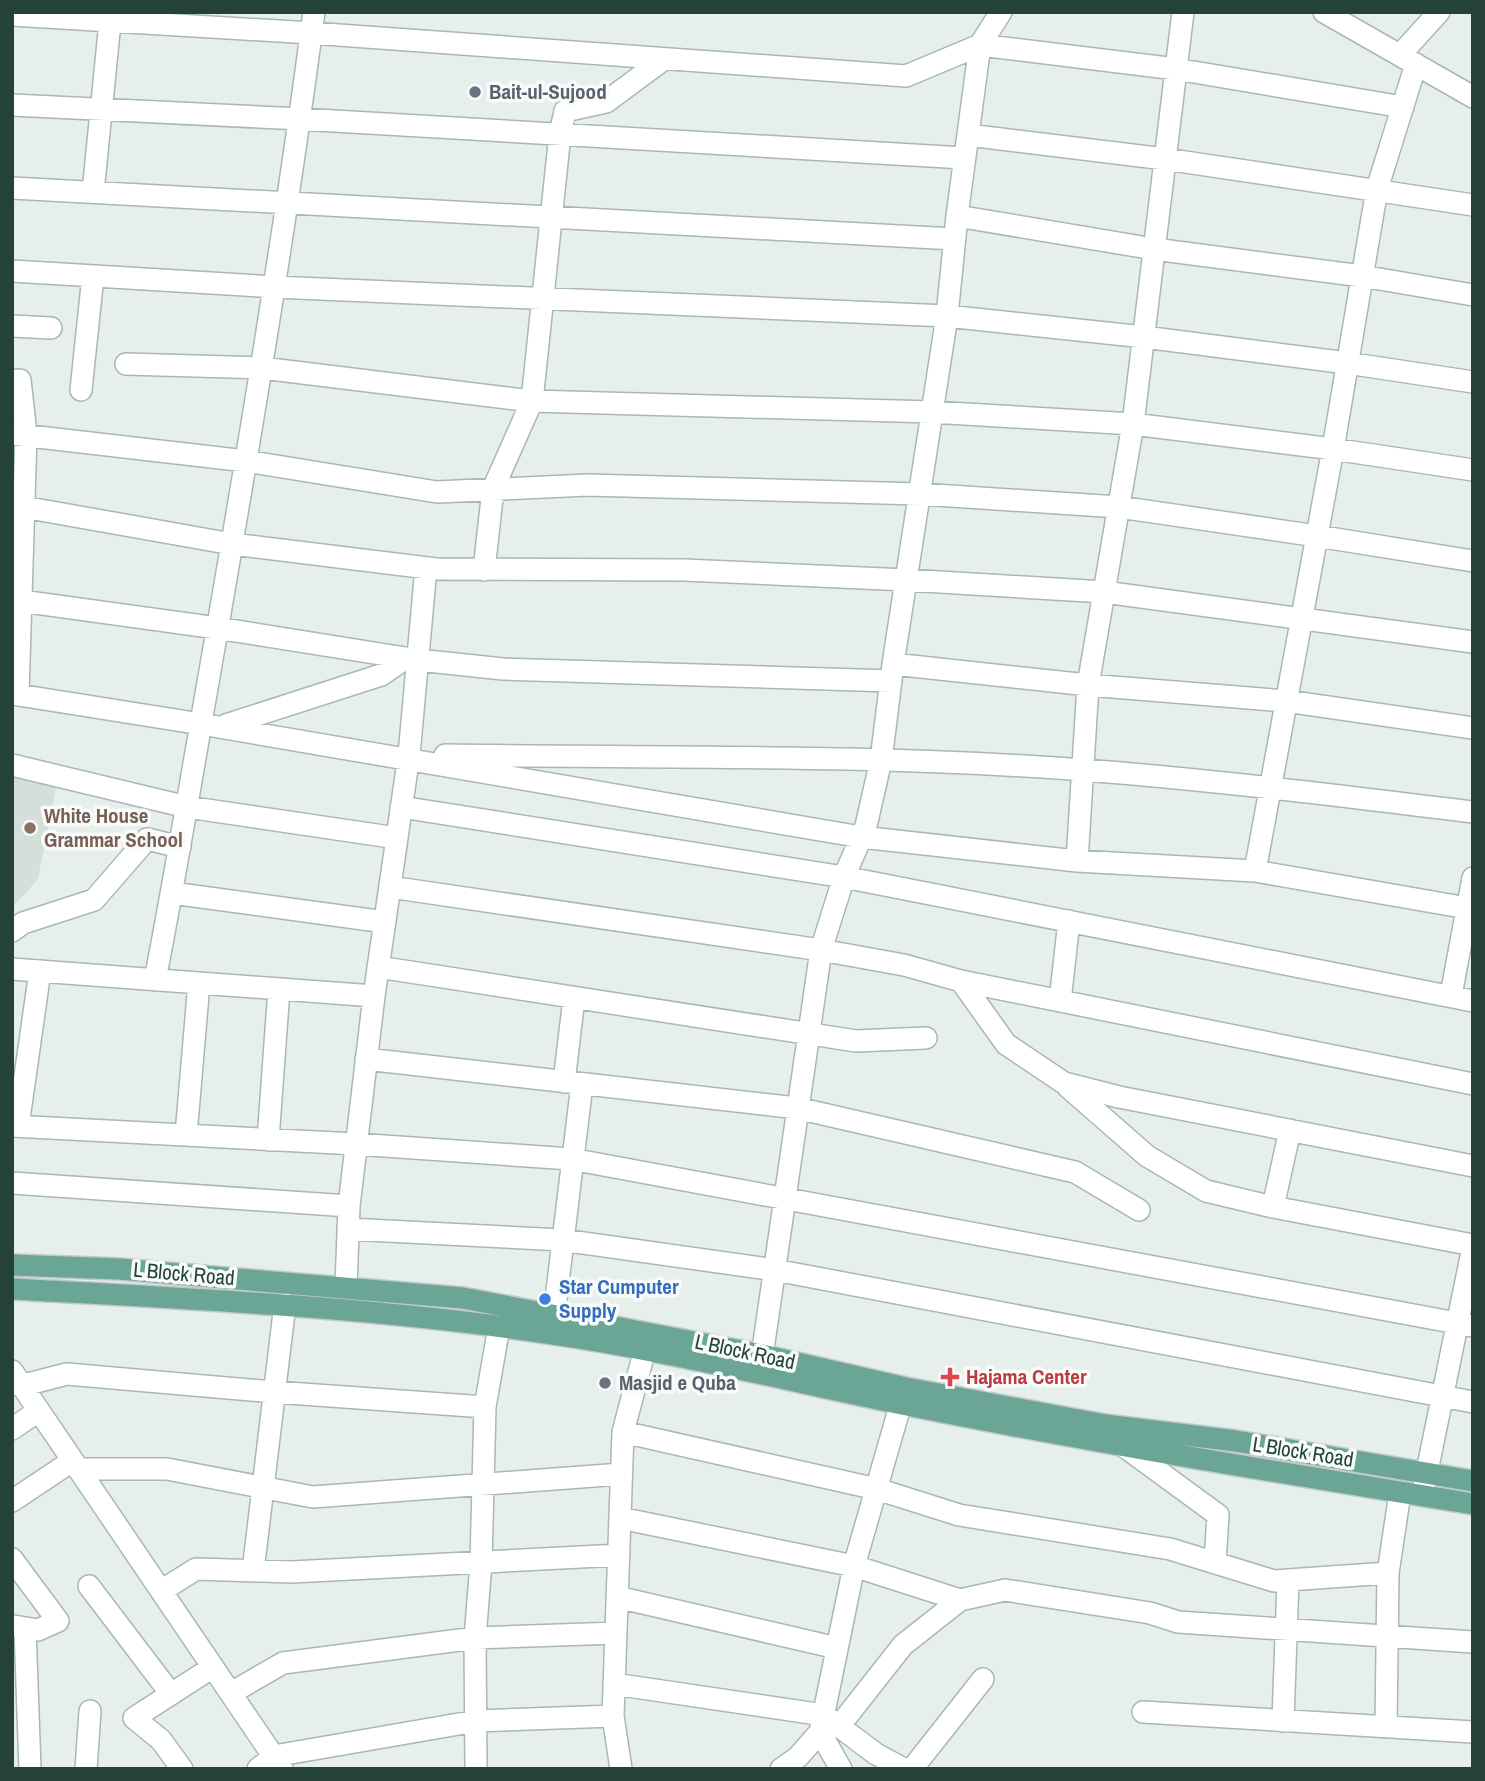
<svg xmlns="http://www.w3.org/2000/svg" width="1485" height="1781" viewBox="0 0 1485 1781" font-family="'Archivo Narrow',sans-serif">
<style>
.built{fill:#d4dfda}
.lines{fill:none;stroke-linecap:round;stroke-linejoin:round}
.minor-casing{stroke:#a8b8b2;stroke-width:24}
.major-casing{stroke:#c2cac8;stroke-width:24}
.minor{stroke:#fff;stroke-width:21}
.major{stroke:#6aa596;stroke-width:21}
.worship-dot{fill:#6b7280;stroke:#f7fbf9;stroke-width:2.5}
.education-dot{fill:#8d6e63;stroke:#f7fbf9;stroke-width:2.5}
.shop-dot{fill:#3f7fe0;stroke:#f7fbf9;stroke-width:2.5}
.health-dot{fill:#e0444e;stroke:#f7fbf9;stroke-width:2.5}
.labels{text-anchor:middle;stroke-width:7;stroke-linejoin:round;paint-order:stroke}
.worship-label{font-size:21px;font-weight:bold;fill:#5b616d;stroke:#f7fbf9;text-anchor:start}
.education-label{font-size:21px;font-weight:bold;fill:#785e54;stroke:#f7fbf9;text-anchor:start}
.street-label{font-size:21px;fill:#24423a;stroke:#f7fbf9}
.shop-label{font-size:21px;font-weight:bold;fill:#366cbe;stroke:#f7fbf9;text-anchor:start}
.health-label{font-size:21px;font-weight:bold;fill:#be3a42;stroke:#f7fbf9;text-anchor:start}
</style>
<rect width="100%" height="100%" fill="#e6efeb"/>
<path class="built" d="M12,765L58,776L38,879L12,908Z"/>
<g class="lines">
<g class="minor-casing">
<path id="minor" d="M1324,12L1473,97
M12,15L311,33L906,76L980,45L1176,69L1403,107
M1400,55L1439,12
M12,105L300,119L964,158
M968,135L1165,159L1473,205
M12,188L954,239
M93,192L111,12
M957,216L1154,249L1362,276L1473,295
M12,271L275,287L947,316L1144,337L1347,363L1473,382
M12,326L51,328
M126,364L262,368L532,401L932,412L1133,424L1333,449L1473,470
M12,381L20,380L26,434L18,695
M81,390L93,276
M12,434L246,461L437,492L588,485L920,494L1119,507L1317,536L1473,561
M12,505L232,544L436,569L684,570L907,580L1104,592L1473,642
M484,570L493,489L532,401L560,134L565,111L606,102L664,59
M21,601L217,628L418,660L503,669L891,681
M893,664L1088,685L1286,701L1473,728
M12,694L201,724L861,837L1077,861L1255,871L1473,909
M226,725L381,675L406,658
M445,755C658,758 872,754 1084,770C1214,780 1343,796 1473,812
M12,765L187,807L397,838
M401,807L844,877L1473,1001
M1077,861L1088,685L1133,424L1183,12
M1255,871L1333,449L1377,189L1416,64
M390,887L821,950L904,965L961,981L1006,1044L1064,1083L1119,1097L1473,1166
M172,893L385,922
M12,931L23,923L94,900L147,839L180,847
M378,967L856,1041L926,1038
M12,969L374,996
M155,980C178,862 197,744 218,625C253,421 287,217 314,12
M961,981L1473,1084
M1451,995L1473,878
M1060,1001L1069,921
M366,1059L797,1108L1075,1172L1139,1210
M564,1082L574,998
M1068,1087L1147,1156L1206,1191L1273,1207L1290,1130
M12,1126L356,1144L571,1159L1473,1326
M18,1126L40,971
M186,1135L199,983
M268,1140L279,989
M12,1183L349,1206
M1273,1207L1473,1245
M348,1229L562,1240L775,1270L1473,1402
M346,1287L349,1206L374,996L409,755L426,568
M552,1332L582,1084
M760,1370L821,950L844,877L866,826L881,760L893,664L947,316L957,216L980,45L1001,12
M12,1371L282,1769
M20,1386L67,1374L274,1392L485,1407
M12,1429L38,1411
M623,1432L877,1489L959,1515L1170,1549L1274,1581L1388,1573
M1125,1447L1218,1515L1215,1563
M78,1469H167L313,1497L621,1474
M1423,1491L1473,1247
M12,1501L72,1461
M620,1518L854,1566L960,1600
M12,1559L58,1621L38,1630L14,1626
M253,1571L285,1304
M89,1586L171,1694
M161,1591L196,1569L292,1572L619,1555
M617,1597L837,1648
M25,1628L30,1769
M614,1684L824,1715L876,1754L904,1769
M231,1693L283,1663L475,1638L616,1633
M1143,1712L1473,1732
M1283,1721L1288,1580
M840,1725L903,1645L960,1600L1005,1590L1150,1613L1178,1622L1473,1642
M1386,1727L1388,1573L1400,1493
M820,1732L841,1769
M86,1769L90,1711
M182,1769L161,1740L134,1718L213,1667
M258,1769L274,1756L476,1721L613,1716
M476,1769L475,1638L481,1563L485,1407L499,1327
M621,1769L613,1716L623,1432L645,1349
M781,1769L798,1757L820,1732L854,1566L901,1403
M912,1769L983,1679"/>
</g>
<g class="major-casing">
<path id="major" d="M12,1265L119,1269L463,1298L762,1355L906,1388L1105,1425L1236,1441L1473,1481
M12,1289C193,1299 374,1307 553,1334C670,1351 785,1380 902,1404C1091,1442 1282,1473 1473,1504"/>
</g>
<use href="#minor" class="minor"/>
<use href="#major" class="major"/>
</g>
<g class="worship-dot">
<circle cx="475" cy="92" r="7"/>
<circle cx="605" cy="1383" r="7"/>
</g>
<circle class="education-dot" cx="30" cy="828" r="7"/>
<circle class="shop-dot" cx="545" cy="1299" r="7"/>
<path class="health-dot" d="M946.5 1366.5h7v7h7v7h-7v7h-7v-7h-7v-7h7z"/>
<g class="labels">
<g class="worship-label">
<text x="489" y="99">Bait-ul-Sujood</text>
<text x="619" y="1390">Masjid e Quba</text>
</g>
<g class="education-label">
<text x="44" y="823">White House<tspan x="44" dy="24">Grammar School</tspan></text>
</g>
<g class="street-label">
<text transform="translate(184 1274) rotate(5)" y="7">L Block Road</text>
<text transform="translate(745 1352) rotate(12)" y="7">L Block Road</text>
<text transform="translate(1303 1452) rotate(9)" y="7">L Block Road</text>
</g>
<g class="shop-label">
<text x="559" y="1294">Star Cumputer<tspan x="559" dy="24">Supply</tspan></text>
</g>
<g class="health-label">
<text x="966" y="1384">Hajama Center</text>
</g>
</g>
<rect width="1485" height="1781" fill="none" stroke="#24423a" stroke-width="28"/>
</svg>
